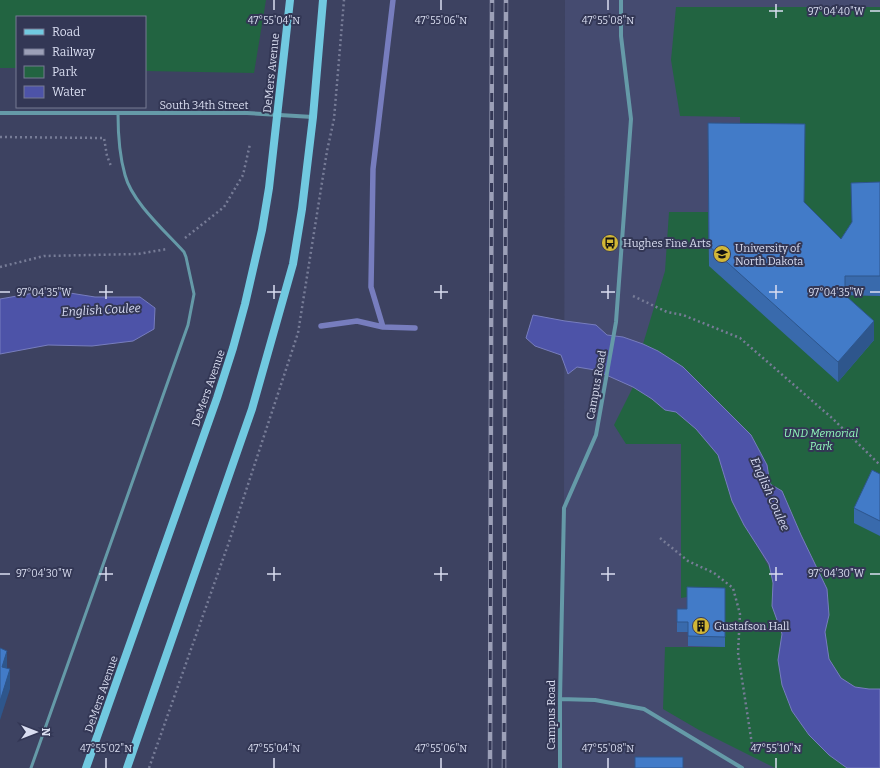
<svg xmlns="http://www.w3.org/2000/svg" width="880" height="768" viewBox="0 0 880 768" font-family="Bitter,serif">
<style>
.built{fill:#454b70}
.green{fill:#226441}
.water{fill:#4d53a8;stroke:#777dbe}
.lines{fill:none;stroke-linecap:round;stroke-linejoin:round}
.stream{stroke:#777dbe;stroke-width:5.5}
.path{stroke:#777c97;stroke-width:2.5;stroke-dasharray:2 3;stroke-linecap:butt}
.lane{stroke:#659aa8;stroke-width:3}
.street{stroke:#659aa8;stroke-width:4}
.secondary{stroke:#71c9e0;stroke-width:8}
.rail-casing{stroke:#9ca0b8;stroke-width:4.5}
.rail{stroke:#333755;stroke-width:3;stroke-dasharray:9;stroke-linecap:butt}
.wall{fill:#396aac}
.shaded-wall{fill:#2e568c}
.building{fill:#427bc8;stroke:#2e568c}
.ticks{fill:none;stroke:#dadef1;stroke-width:1.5}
.labels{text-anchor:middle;stroke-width:4;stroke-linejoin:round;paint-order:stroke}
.street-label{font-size:11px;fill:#dadef1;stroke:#333755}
.poi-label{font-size:11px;fill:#dadef1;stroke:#333755;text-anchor:start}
.park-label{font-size:11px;font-style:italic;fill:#92fbbd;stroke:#333755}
.water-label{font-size:12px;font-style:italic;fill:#d9ddf5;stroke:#333755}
.ticks-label{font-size:10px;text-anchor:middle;fill:#dadef1;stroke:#333755;stroke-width:4;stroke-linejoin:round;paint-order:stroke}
</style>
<rect width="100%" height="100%" fill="#3d4261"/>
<path class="built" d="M565,0H880V768H560L564,508Z"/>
<path class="green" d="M0,0H266L254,73L145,71V17H17V68H0Z
M676,7H880V201L841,259L740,142V117L680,116L671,60Z
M669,212H708L709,266L845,314V295L880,296V692L855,687L841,678L829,659L825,632L827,589L801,535L770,484L767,465L643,344L665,271Z
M633,387L652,399L665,410L676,412L696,429L718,455L732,501L770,569L773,583L772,606L782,634L778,660L829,755L847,768H775L699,730L663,709L665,647H725L687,597L681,598V444H626L614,425Z"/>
<path class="water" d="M51,290L95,297H140L155,308L154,329L133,341L92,346L48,345L0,354V299Z
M533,315L565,321L596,325L607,335L623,337L643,344L658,351L683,367L751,435L767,465L770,484L782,491L801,535L827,589L829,615L825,632L829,659L841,678L855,687L869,689H880V768H847L829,755L809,735L792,711L782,685L778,660L782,634L772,606L773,583L769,564L744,525L732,501L718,455L696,429L676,412L665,410L652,399L633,387L595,370L577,367L568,374L561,355L535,346L526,338Z"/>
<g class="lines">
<path class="stream" d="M321,326L357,321L383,327L415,328
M383,327L371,287L373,169L393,0"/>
<path class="path" d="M0,137L104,138L107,156L111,166
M185,238L224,207L243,175L250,144
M0,267L44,256L138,254L167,249
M633,296L667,312L683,315L740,338L832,418L880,465
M660,538L688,561L714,573L733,588L740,614L738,653L753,751
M149,768L229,542L298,333L327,151L334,119L344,0"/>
<path class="lane" d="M31,768L188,325L194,294L186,257L184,252C165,231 132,202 125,175C119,154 118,135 118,114"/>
<path class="street" d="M0,113H247L313,117
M560,699L595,700L644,709L742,768
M560,768V699L564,508L596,435L616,322L631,119L621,36V0"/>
<path class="secondary" d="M86,768L217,398L233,348L245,304L262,230L269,188L290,0
M127,768L252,409L293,264L302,209L313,117L323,0"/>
<g class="rail-casing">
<path id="rail" d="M490,768L492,0
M504,768L506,0"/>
</g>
<use href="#rail" class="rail"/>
</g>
<path class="wall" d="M708,123L841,239L852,222L851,183L880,182V296L845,295L874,340L838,382L709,266Z
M880,474V536L854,523V508Z
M725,588V647L688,646V632H677V609H687Z"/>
<path class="shaded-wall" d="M874,321V340L838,382V362Z
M7,651V670L2,667Z
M10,669V689L0,720V701Z"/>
<path class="building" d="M708,123L805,124L804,202L841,239L852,222L851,183L880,182V276H845V295L874,321L838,362L709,246Z
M872,470L880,474V521L854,508Z
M687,587L725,588V637L688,636V622H677V609H687Z
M0,648L7,651L2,667L10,669L0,701Z
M635,757H683V768H635Z"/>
<path class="ticks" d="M274,0V10M441,0V10M608,0V10M776,4V18M769,11H783M870,11H880M106,285V299M274,285V299M441,285V299M608,285V299M776,285V299M0,292H10M99,292H113M267,292H281M434,292H448M601,292H615M769,292H783M870,292H880M106,567V581M274,567V581M441,567V581M608,567V581M776,567V581M0,574H10M99,574H113M267,574H281M434,574H448M601,574H615M769,574H783M870,574H880M106,758V768M274,758V768M441,758V768M608,758V768M776,758V768"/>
<defs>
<g id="bus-disc" transform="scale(0.9)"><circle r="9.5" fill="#d2b736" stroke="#333755"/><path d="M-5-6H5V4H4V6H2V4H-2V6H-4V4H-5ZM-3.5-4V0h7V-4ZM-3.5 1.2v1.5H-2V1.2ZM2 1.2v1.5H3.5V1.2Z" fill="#111"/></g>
<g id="university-disc" transform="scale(0.9)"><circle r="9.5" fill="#d2b736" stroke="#333755"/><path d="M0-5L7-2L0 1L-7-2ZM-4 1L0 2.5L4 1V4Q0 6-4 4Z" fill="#111"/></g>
<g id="building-disc" transform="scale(0.9)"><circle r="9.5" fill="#d2b736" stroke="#333755"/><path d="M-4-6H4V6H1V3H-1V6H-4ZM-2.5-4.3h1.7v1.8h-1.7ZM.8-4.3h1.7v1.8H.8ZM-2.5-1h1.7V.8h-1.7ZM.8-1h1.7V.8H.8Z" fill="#111"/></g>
</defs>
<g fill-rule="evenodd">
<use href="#bus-disc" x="610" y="243"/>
<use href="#university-disc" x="722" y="254"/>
<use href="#building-disc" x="701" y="626"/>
</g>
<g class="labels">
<g class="street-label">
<text transform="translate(271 73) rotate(-84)" y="4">DeMers Avenue</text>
<text x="204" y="109">South 34th Street</text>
<text transform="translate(596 385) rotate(-80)" y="4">Campus Road</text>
<text transform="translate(208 388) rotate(-71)" y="4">DeMers Avenue</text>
<text transform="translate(101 694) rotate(-71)" y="4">DeMers Avenue</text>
<text transform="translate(551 715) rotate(-90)" y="4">Campus Road</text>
</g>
<g class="poi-label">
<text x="623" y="247">Hughes Fine Arts</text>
<text x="735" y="252">University of<tspan x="735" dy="13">North Dakota</tspan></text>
<text x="714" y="630">Gustafson Hall</text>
</g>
<g class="park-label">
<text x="821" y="437">UND Memorial<tspan x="821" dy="13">Park</tspan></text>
</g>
<g class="water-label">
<text transform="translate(101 310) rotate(-3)" y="4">English Coulee</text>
<text transform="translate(770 494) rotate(66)" y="4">English Coulee</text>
</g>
</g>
<g class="ticks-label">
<text x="836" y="15">97°04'40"W</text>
<text x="274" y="24">47°55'04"N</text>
<text x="441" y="24">47°55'06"N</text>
<text x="608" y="24">47°55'08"N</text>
<text x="836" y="296">97°04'35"W</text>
<text x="44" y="296">97°04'35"W</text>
<text x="836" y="577">97°04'30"W</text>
<text x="44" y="577">97°04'30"W</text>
<text x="106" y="752">47°55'02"N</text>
<text x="274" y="752">47°55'04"N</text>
<text x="441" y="752">47°55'06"N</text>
<text x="608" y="752">47°55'08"N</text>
<text x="776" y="752">47°55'10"N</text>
</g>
<rect x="16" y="16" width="130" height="92" fill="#333755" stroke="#767a93"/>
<rect x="24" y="29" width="20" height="6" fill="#71c9e0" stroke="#767a93"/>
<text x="52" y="36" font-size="12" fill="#dadef1">Road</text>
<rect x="24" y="49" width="20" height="6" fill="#9ca0b8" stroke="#767a93"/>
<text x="52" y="56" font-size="12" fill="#dadef1">Railway</text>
<rect x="24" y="66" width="20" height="12" fill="#226441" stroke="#767a93"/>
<text x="52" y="76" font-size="12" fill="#dadef1">Park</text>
<rect x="24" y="86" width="20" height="12" fill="#4d53a8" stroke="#767a93"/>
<text x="52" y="96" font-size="12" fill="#dadef1">Water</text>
<g transform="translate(36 732) rotate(90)" stroke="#333755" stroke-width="3" paint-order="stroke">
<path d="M0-3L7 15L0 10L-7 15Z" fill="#dadef1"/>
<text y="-6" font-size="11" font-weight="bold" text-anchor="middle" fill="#dadef1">N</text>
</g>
</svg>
